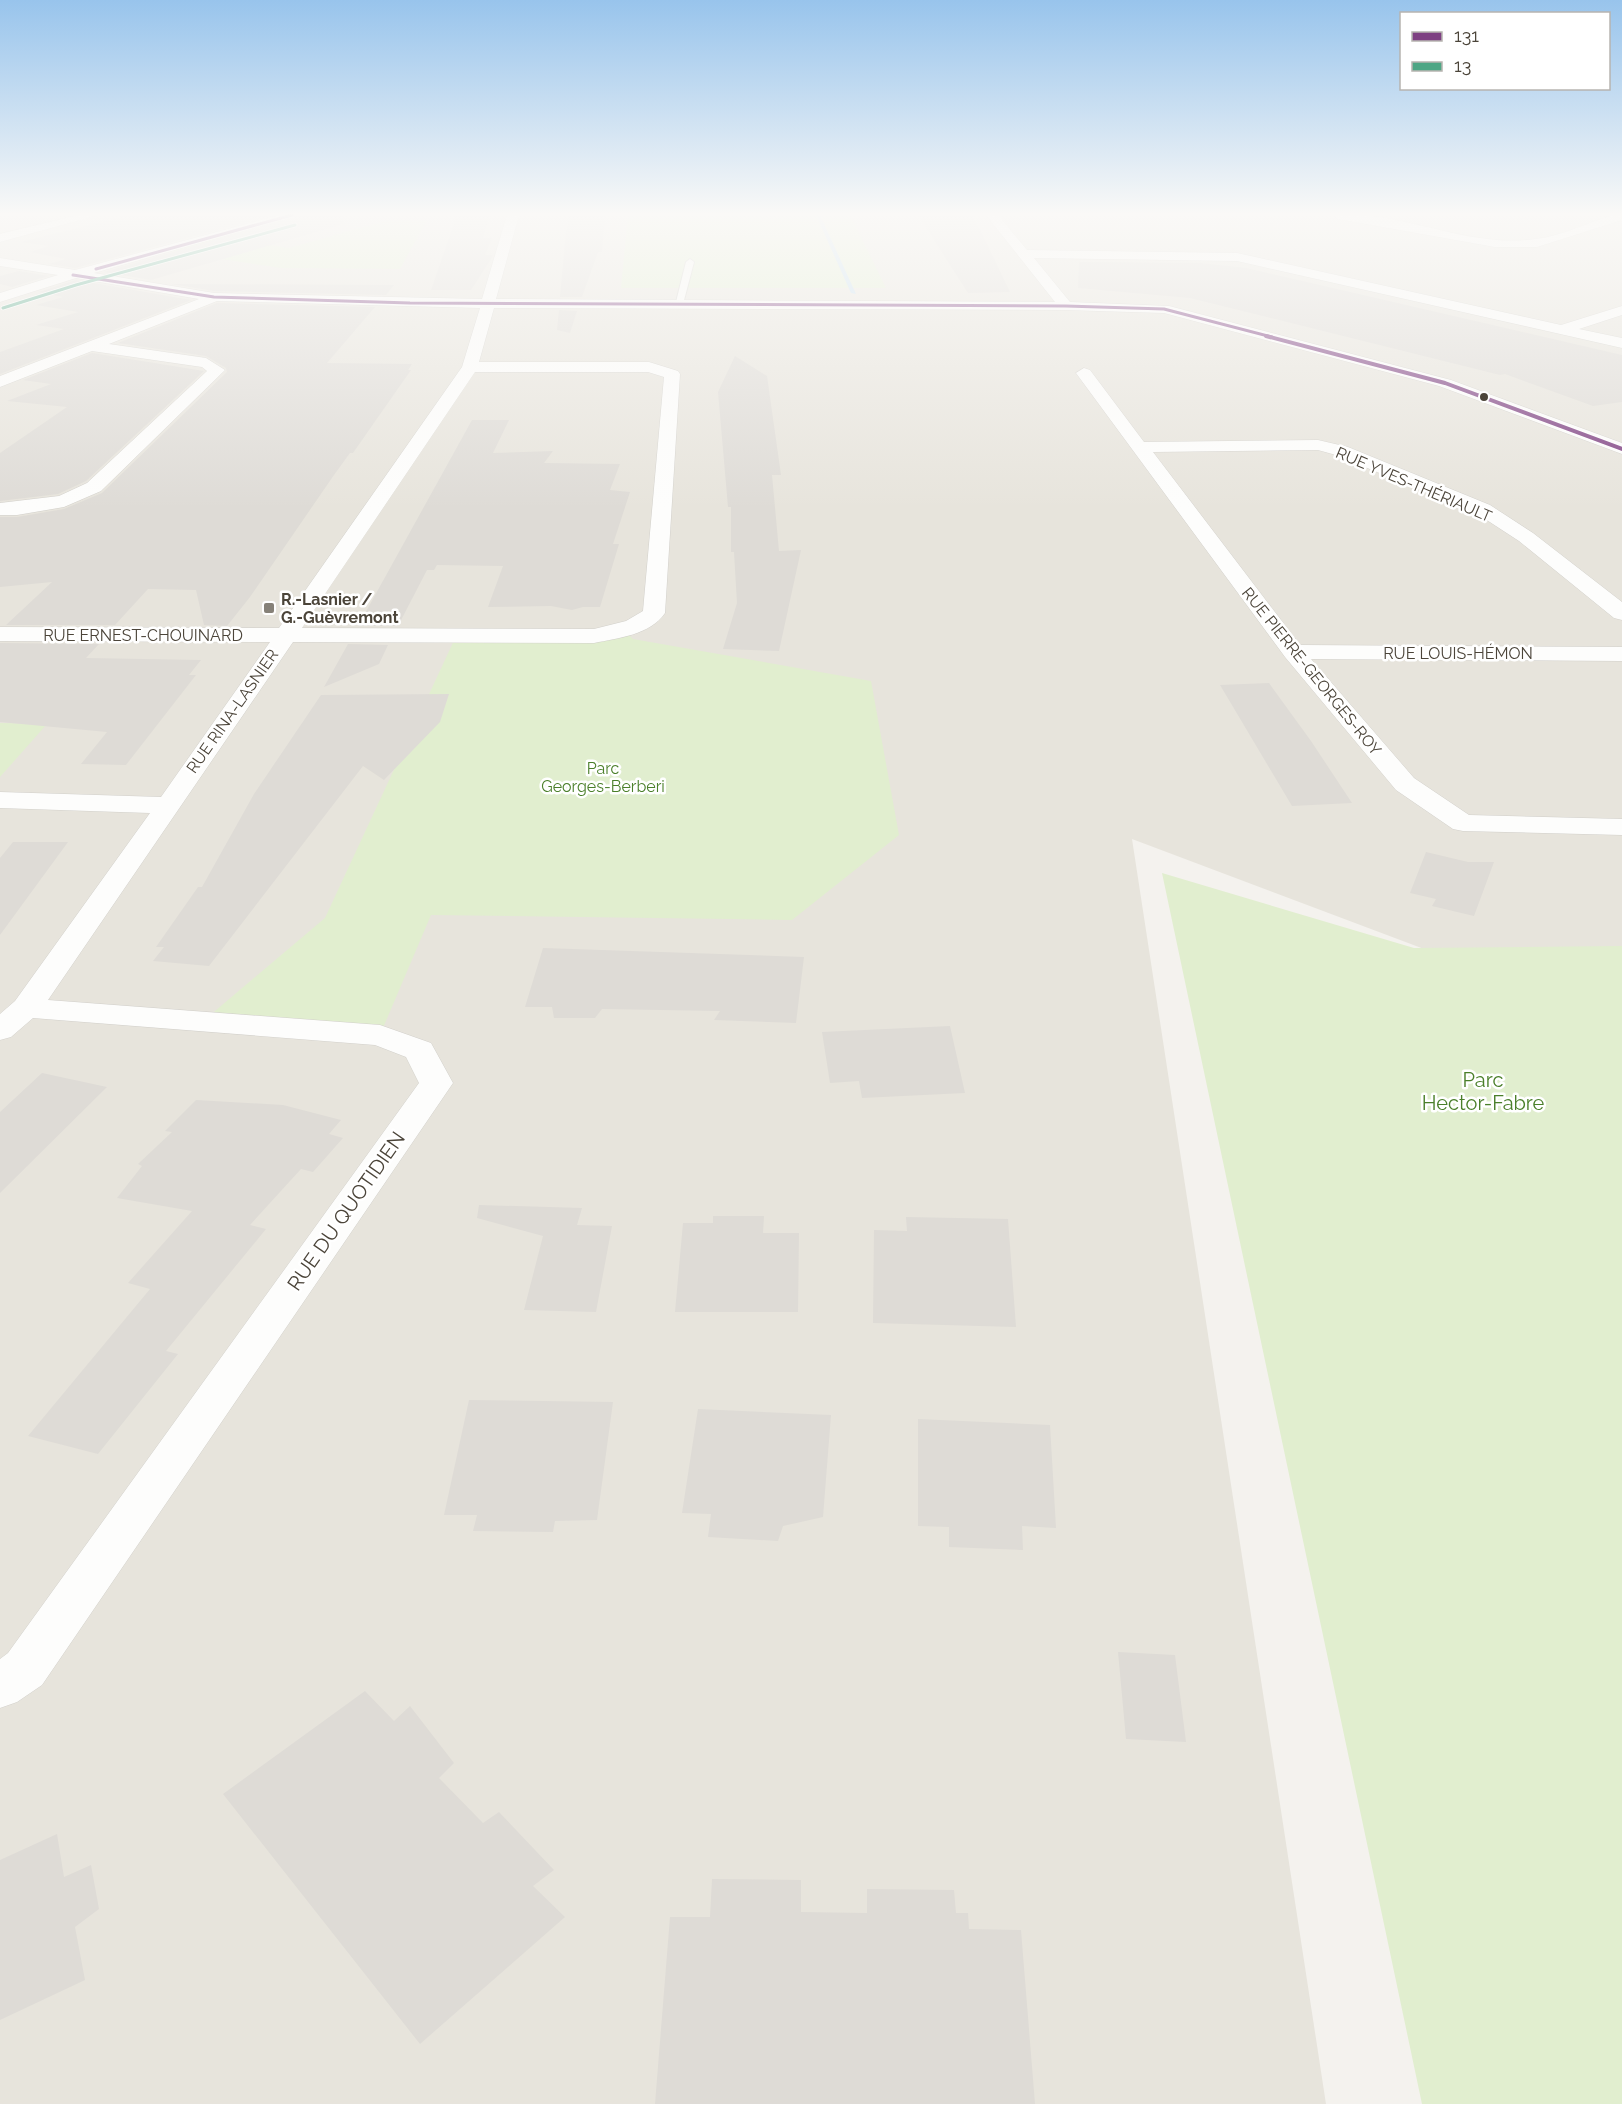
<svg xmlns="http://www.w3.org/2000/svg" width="1622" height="2104" viewBox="0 0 1622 2104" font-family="Raleway,sans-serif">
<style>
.residential{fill:#e7e4dc}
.green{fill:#e1eecf}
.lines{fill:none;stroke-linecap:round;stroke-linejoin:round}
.stream{fill:#c0ddf1;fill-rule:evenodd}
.building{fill:#dedbd6}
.service-casing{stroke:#d2d0cb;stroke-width:2}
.minor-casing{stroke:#d2d0cb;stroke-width:1}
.service{fill:#fdfdfc;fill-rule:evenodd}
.minor{fill:#fdfdfc;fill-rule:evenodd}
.bus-1-far1-casing{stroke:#fff;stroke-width:4.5}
.bus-1-casing{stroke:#fff;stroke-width:6}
.bus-2-casing{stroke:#fff;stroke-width:4.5}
.bus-1-far1{stroke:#7e4082;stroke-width:3}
.bus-1{stroke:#7e4082;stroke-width:4}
.bus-2{stroke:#4ea685;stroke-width:3}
.bus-dot{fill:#4b4439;stroke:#fff;stroke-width:2}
.poi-dot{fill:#868178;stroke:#fff;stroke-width:2}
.labels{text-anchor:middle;stroke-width:5;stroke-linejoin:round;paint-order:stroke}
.far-street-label{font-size:16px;fill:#4b4439;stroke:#fff}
.far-poi-label{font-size:16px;font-weight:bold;fill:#4b4439;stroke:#fff;text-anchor:start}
.far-park-label{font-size:16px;fill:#4a7f2a;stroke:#fff}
.park-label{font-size:20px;fill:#4a7f2a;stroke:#fff}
.street-label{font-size:20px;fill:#4b4439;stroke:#fff}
</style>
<rect width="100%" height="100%" fill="#f4f2ee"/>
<path class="residential" d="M0,215H1622V962L1448,958L1132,839L1326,2104H0Z"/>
<path class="green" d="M628,215H850L886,288H621Z
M389,220H427L400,269L281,268L162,250L214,236L289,248Z
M624,630L633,639L871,681L899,835L792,920L431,915L380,1035L202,1022L325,918L457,634Z
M0,723L47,724L0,777Z
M1162,873L1414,948L1622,946V2104H1422Z"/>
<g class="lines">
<path class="stream" d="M816,215H820L856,294L851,293Z"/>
</g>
<path class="building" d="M129,215H273L75,268L49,264L66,259L30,252L49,246L21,242Z
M300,215H342L344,224L151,280L104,272Z
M457,215H490L483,238H492L485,255H493L491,259L471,290H431Z
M570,215H605L602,252H598L582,297H560L566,232Z
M918,215H973L1010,292L968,293Z
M1079,262L1200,263L1246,268L1622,355V402L1593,406L1505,374L1500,375L1190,298L1078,288Z
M19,271L48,276L12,287L0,284V276Z
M76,280L191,300L0,374V352L64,329L36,325L78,312L36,305L63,297L39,292Z
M171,284L394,285L386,295L214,291Z
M217,303L375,307L327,363L412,364L408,370H411L353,453H350L334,475L250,597L227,626L204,625L196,590L148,589L115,625H6L52,582L0,587V517H17L64,509L102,493L227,372L226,368L206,356L118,343Z
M559,310L577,311L570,333L557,330Z
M92,353L204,371L86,481L58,494L0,501V453L67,407L7,401L51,384L23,380Z
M735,356L767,376L781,475H772L779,551L801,550L779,651L723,649L737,603L734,552H731V507H728L718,392Z
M472,420H509L493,453L553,451L544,463L620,464L610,490L630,492L613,544H619L600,607H583L572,610L551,606L488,607L503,566L437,565L434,570H427L398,626H358Z
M0,643L99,644L86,658L201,660L189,675H196L126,765L81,764L107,732L0,722Z
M348,644L388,645L379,664L324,687Z
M1269,683L1311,741L1352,803L1292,806L1220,685Z
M449,694L440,722L384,780L363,766L209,966L153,961L164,947H156L198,887H202L254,794L321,695Z
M13,842H68L0,935V858Z
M1426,852L1468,862H1494L1474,916L1432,906L1436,899L1410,893Z
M543,948L804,957L796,1023L714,1020L720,1011L602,1009L595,1018H554L552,1007H525Z
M950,1026L965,1093L862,1098L859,1081L830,1083L822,1032Z
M42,1073L107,1087L0,1193V1112Z
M196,1100L283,1105L341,1120L329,1134L343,1138L313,1172L301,1169L250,1225L266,1229L166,1351L178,1354L98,1454L28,1436L150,1289L128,1283L192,1211L117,1198L142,1166L138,1164L172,1132L165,1131Z
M479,1205L582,1208L577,1225L612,1226L596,1312L524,1310L543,1236L477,1218Z
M713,1216H764L763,1233H799L798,1312H675L683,1223H713Z
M906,1217L1008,1219L1016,1327L873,1323L874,1230L907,1231Z
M469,1400L613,1402L597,1520L555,1521L553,1532L473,1531L477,1515H444Z
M698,1409L831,1415L823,1517L783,1526L778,1541L708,1537L711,1514L682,1513Z
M918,1419L1050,1425L1056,1528L1022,1526L1023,1550L949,1547V1527L918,1526Z
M1118,1652L1175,1655L1186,1742L1126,1739Z
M365,1691L394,1721L410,1706L454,1763L439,1778L483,1823L499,1812L554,1870L533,1886L565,1917L420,2044L223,1794Z
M57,1834L64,1877L91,1865L99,1909L75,1927L85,1980L0,2020V1860Z
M712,1879L801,1880V1912L867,1913V1889L954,1890L956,1913H968L969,1929L1021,1930L1035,2104H655L670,1917H710Z"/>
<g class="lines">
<g class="service-casing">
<path id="service" d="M690,259L694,262L683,304L675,306L686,262Z"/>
</g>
<g class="minor-casing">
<path id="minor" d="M79,215H98L0,242V234Z
M280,215H298L94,273L214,293L482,299L507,215H519L496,299L1055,302L986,215H998L1027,250L1237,253L1561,325L1622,306V315L1579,329L1622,338V348L1237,261L1034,258L1070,302L1169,306L1451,380L1622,443V454L1439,386L1164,313L1066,310L494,308L479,362H649L678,371L680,374L665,613C650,635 618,638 594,643L293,642L48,1000L380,1025L431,1043L453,1083L42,1685L17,1702L0,1708V1659L8,1653L419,1083L406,1057L375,1045L33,1018L11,1037L0,1040V1014L15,1001L150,813L0,808V792L161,797L270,642L0,641V627L279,628L462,367L480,308L217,301L109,344L206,358L225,370L101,491L64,507L17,515H0V503L59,496L87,483L207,371L202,367L92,351L0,387V376L199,299L76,278L0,302V293L58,275L0,266V258L75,270ZM475,372H648L664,377L643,611L626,621L594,629L302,628Z
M1332,215C1400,209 1467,249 1536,239C1562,236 1589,222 1614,215H1622V220L1537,247H1495L1338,219Z
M1084,368L1090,370L1144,442L1318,440L1348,447L1490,505L1533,533L1622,602V620L1614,618L1519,541L1476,513L1336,455L1318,450L1153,452L1300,645L1622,647V661L1311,659L1414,778L1469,815L1622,819V835L1463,831L1453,829L1396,790L1285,657L1076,373Z"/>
</g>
<use href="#service" class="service"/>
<use href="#minor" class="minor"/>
<g class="bus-1-far1-casing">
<path id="bus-1-far1" d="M96,269L292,215
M73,275L214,297L410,303L1066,306L1164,309L1272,337"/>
</g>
<g class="bus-1-casing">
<path id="bus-1" d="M1266,336L1445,383L1622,449"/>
</g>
<g class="bus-2-casing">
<path id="bus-2" d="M3,308L76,285L295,225"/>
</g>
<use href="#bus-1-far1" class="bus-1-far1"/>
<use href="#bus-1" class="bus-1"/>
<use href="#bus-2" class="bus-2"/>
</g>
<linearGradient id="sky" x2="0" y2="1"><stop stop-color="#98c4ec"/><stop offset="0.42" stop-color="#faf9f7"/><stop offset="1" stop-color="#faf9f7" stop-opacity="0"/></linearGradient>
<rect width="1622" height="509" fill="url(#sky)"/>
<circle class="bus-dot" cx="1484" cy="397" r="5"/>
<rect class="poi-dot" x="263" y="602" width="12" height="12" rx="3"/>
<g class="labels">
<g class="far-street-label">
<text transform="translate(1414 484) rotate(23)" y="6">RUE YVES-THÉRIAULT</text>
<text x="143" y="641">RUE ERNEST-CHOUINARD</text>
<text x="1458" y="659">RUE LOUIS-HÉMON</text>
<text transform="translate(1312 671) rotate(51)" y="6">RUE PIERRE-GEORGES-ROY</text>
<text transform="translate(232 711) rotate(-55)" y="6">RUE RINA-LASNIER</text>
</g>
<g class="far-poi-label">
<text x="281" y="605">R.-Lasnier /<tspan x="281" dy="18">G.-Guèvremont</tspan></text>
</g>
<g class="far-park-label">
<text x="603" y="774">Parc<tspan x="603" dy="18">Georges-Berberi</tspan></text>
</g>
<g class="park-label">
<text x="1483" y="1087">Parc<tspan x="1483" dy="23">Hector-Fabre</tspan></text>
</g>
<g class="street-label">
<text transform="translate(346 1211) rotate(-55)" y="7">RUE DU QUOTIDIEN</text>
</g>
</g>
<rect x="1400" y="12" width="210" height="78" fill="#ffffff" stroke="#b7b4b0" stroke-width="1.5"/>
<rect x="1412" y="32" width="30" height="9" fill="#7e4082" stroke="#b7b4b0" stroke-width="1.5"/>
<text x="1454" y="42" font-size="18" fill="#4b4439">131</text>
<rect x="1412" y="62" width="30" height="9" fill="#4ea685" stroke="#b7b4b0" stroke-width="1.5"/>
<text x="1454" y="72" font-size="18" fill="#4b4439">13</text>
</svg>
